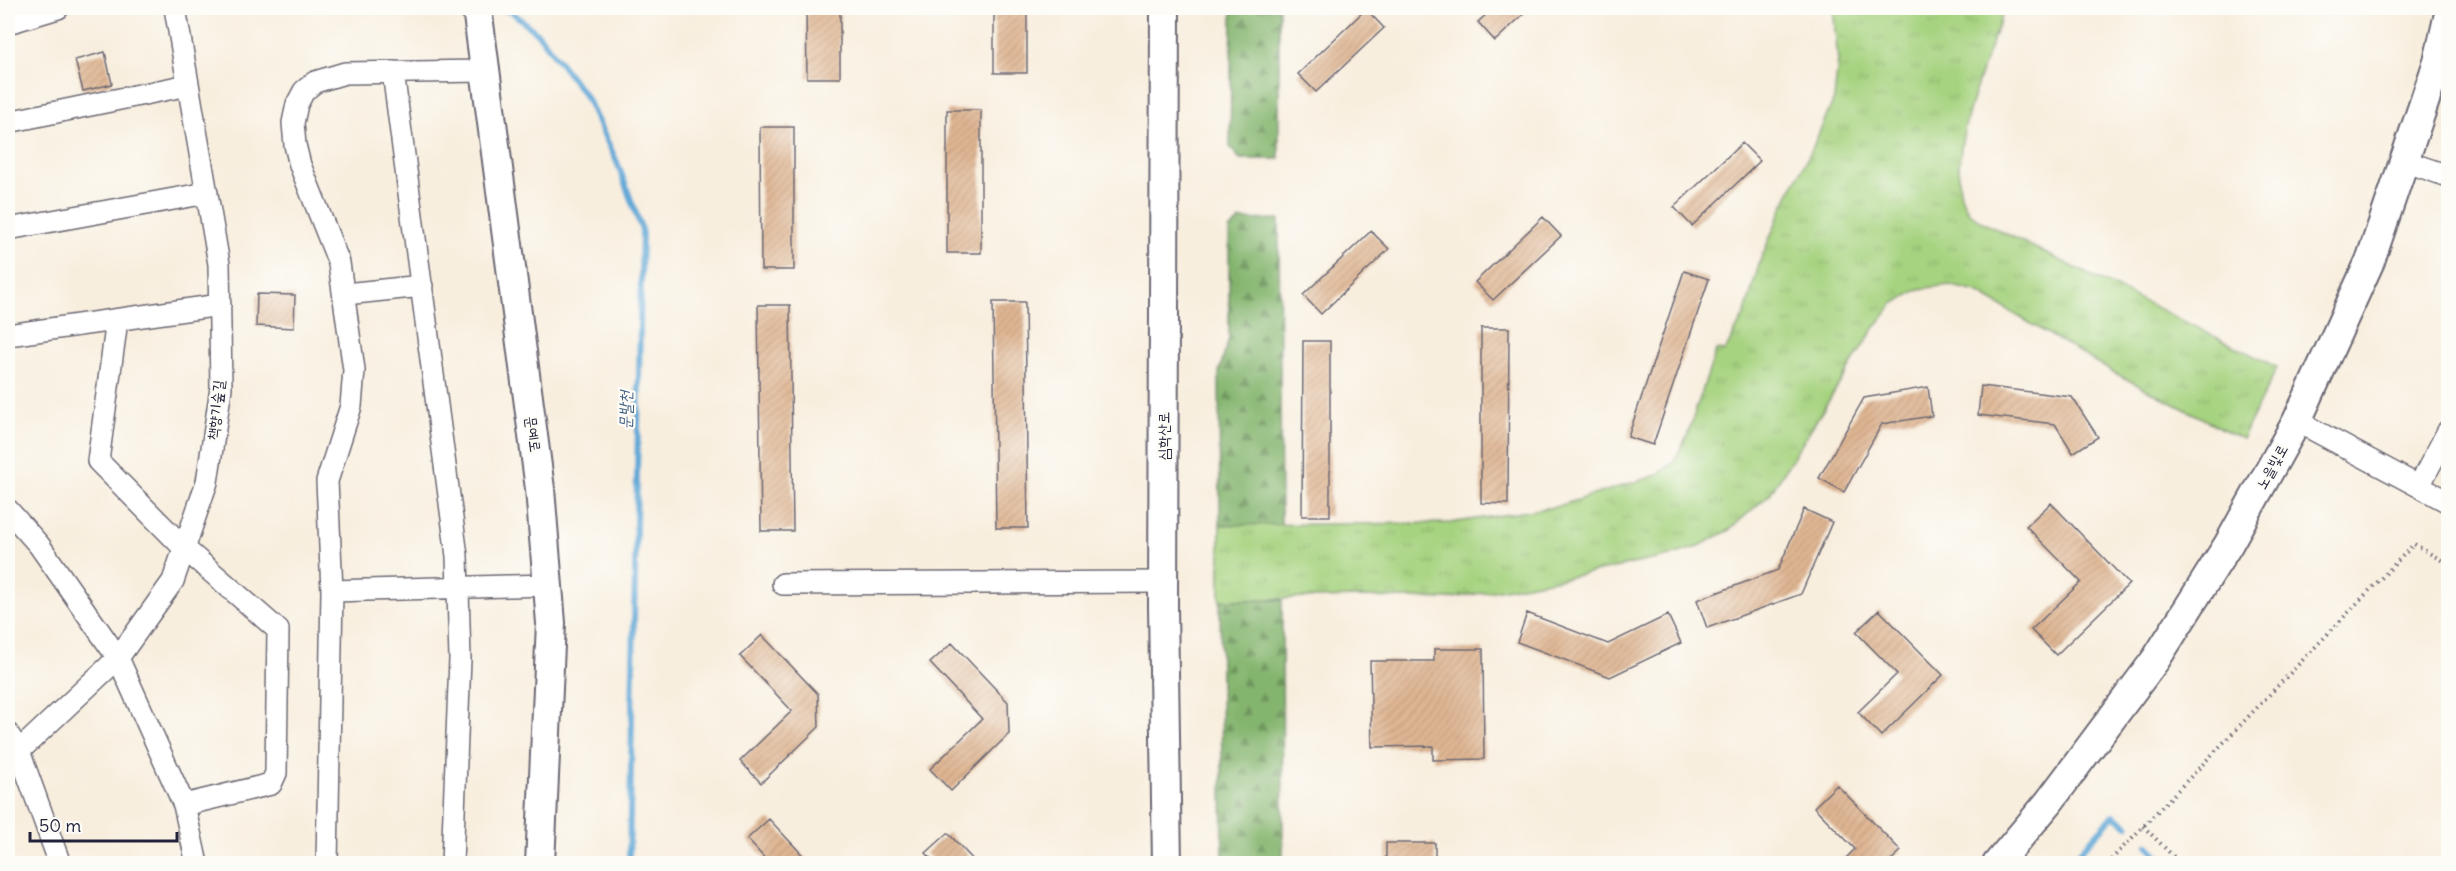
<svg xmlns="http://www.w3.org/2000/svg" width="2456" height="871" viewBox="0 0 2456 871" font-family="Delius,'Poor Story',sans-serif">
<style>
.forest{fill:url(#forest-firs);stroke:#536c54;stroke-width:1.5}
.park{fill:url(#park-tufts);stroke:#647a5d;stroke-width:1.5}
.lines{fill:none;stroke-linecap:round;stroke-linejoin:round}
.stream{stroke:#60a8d7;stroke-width:6}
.building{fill:url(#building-hatch)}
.street-casing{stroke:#6d6974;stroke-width:24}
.secondary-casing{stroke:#6d6974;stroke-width:32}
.path{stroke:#6d6974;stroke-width:4;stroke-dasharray:1.5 4.5;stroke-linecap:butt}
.street{stroke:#fff;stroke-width:21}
.secondary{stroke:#fff;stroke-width:28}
.labels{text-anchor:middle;stroke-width:4.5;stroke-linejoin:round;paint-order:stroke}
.street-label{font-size:15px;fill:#22223b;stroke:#fdfcf7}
.water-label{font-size:16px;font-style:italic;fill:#3e5e81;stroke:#fdfcf7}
</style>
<defs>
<pattern id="forest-firs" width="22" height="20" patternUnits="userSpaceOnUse" patternTransform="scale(1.5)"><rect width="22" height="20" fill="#84b56e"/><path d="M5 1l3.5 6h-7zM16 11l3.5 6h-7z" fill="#6c935c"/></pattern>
<pattern id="park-tufts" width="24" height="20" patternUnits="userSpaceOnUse" patternTransform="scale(1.5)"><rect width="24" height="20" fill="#a6d37f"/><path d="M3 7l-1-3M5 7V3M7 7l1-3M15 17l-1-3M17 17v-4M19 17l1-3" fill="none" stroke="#8fb56f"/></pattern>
<pattern id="building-hatch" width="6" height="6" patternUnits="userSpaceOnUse" patternTransform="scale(1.5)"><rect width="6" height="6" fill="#dfb693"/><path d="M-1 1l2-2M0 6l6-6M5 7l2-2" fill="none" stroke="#bf9c80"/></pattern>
</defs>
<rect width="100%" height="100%" fill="#fdfcf7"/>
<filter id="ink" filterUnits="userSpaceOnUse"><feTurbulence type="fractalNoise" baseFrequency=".0167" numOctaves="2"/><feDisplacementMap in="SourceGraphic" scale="12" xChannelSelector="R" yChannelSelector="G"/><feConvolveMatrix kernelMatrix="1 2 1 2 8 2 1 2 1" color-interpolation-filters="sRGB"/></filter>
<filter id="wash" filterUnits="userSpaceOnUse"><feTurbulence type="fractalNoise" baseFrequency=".008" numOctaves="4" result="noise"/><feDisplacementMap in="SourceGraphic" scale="24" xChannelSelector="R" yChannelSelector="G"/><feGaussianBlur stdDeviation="1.35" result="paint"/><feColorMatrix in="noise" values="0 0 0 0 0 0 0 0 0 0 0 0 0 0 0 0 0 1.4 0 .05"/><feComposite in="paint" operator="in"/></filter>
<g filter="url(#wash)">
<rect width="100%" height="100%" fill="#f8eede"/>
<path class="forest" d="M1232,8H1279V159H1240L1230,147Z
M1279,219L1281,525H1220L1219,372L1229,338V230L1240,220Z
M1220,600H1282L1283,863H1223Z"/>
<path class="park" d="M1833,8H2005C1989,52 1937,171 1969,212C1972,215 1977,218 1980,221L2277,367L2242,439L2111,371L1977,292L1949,285L1919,289L1893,304L1873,330L1770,494L1728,531L1697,547L1670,556L1565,578L1448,599L1363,597L1220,600V525L1450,523L1555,507L1657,475L1673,463L1687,436L1716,350L1725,351L1745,313L1760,261L1785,202L1812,149L1834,99L1838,61Z"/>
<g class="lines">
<path class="stream" d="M498,8L512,12L539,35L586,97L617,162L642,230L629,864
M2148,845L2167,864
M2069,864L2114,815L2128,825"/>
</g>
<g id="blocks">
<path class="building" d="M806,8H840V78H807Z
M994,8H1027V73H994Z
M1493,8H1530L1495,41L1478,22Z
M1366,9L1384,28L1316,92L1298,74Z
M105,52L112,84L83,91L75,60Z
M947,110H981V253H947Z
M760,127H794V270H761Z
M1742,143L1760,161L1692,226L1674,207Z
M1543,217L1561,236L1493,300L1475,282Z
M1371,231L1389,249L1321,314L1303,295Z
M1684,271L1709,279L1653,445L1628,437Z
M257,294L295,295L294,328L256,326Z
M993,302H1025L1028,528H996Z
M758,305H790L793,531H761Z
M1481,328H1509L1508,504L1481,503Z
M1303,341H1330V516H1302Z
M1981,386L2072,397L2098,437L2073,453L2055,424L1978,415Z
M1928,387L1932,416L1882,424L1844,492L1819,478L1864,398Z
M2051,503L2129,584L2056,655L2031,630L2081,582L2026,526Z
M1804,509L1832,522L1801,594L1707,628L1697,600L1778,570Z
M1879,610L1943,675L1881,736L1858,712L1897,674L1856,632Z
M1527,613L1608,644L1668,615L1681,643L1610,677L1517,642Z
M762,635L818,694L819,727L761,783L740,761L792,711L740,656Z
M952,643L1008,702L1009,734L951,791L930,769L982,719L930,663Z
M1434,649H1483L1484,759L1433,760V746L1372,747L1370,661H1434Z
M1837,785L1901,851L1887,864H1840L1855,849L1814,807Z
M769,819L811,864H770L747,839Z
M948,833L977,864H936L926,853Z
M1386,843H1435V864H1386Z"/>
</g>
</g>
<g filter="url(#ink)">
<use href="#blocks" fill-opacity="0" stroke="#6d6974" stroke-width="1.5"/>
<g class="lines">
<g class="street-casing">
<path id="street" d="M8,23L58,8
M393,72L457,556L460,659L452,864
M8,122L188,85
M2404,161L2448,176
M8,229L207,193
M345,294L422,286
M117,320L98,461L184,548L278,630L276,773L271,784L184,805
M8,335L220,305
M2297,421L2448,502
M2419,486L2448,431
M8,510L39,545L118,658L184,805L197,864
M783,584L1163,582
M332,591L548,585
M8,734L19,751L60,864
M19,751L118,658L173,581L207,482L221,388L219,264L175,8
M327,864L332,591L327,481L351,406L354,370L339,263L300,165L295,145L293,123L297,104L304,91L315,82L345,73L484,71"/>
</g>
<g class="secondary-casing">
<path id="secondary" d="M477,8L540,489L551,623L540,864
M1165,8L1163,607L1167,864
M1997,864L2049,802L2156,659L2228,545L2297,421L2370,261L2438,62L2448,18"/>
</g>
<path class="path" d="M2143,826L2181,864
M2107,864L2414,544L2448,564"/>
<use href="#street" class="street"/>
<use href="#secondary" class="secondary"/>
</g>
</g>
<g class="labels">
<g class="street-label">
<text transform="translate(216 410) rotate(-84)" y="5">책향기숲길</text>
<text transform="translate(533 434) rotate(82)" y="5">문예로</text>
<text transform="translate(1164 436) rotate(-90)" y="5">심학산로</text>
<text transform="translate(2272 467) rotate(-61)" y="5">노을빛로</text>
</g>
<g class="water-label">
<text transform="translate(625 410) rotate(-89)" y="6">문발천</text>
</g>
</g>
<rect width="2456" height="871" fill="none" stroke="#fdfcf7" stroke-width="30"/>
<path d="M30 832v9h147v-9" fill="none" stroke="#22223b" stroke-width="3"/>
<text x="39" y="832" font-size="18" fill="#22223b" stroke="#fdfcf7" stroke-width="4.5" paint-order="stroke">50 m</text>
</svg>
